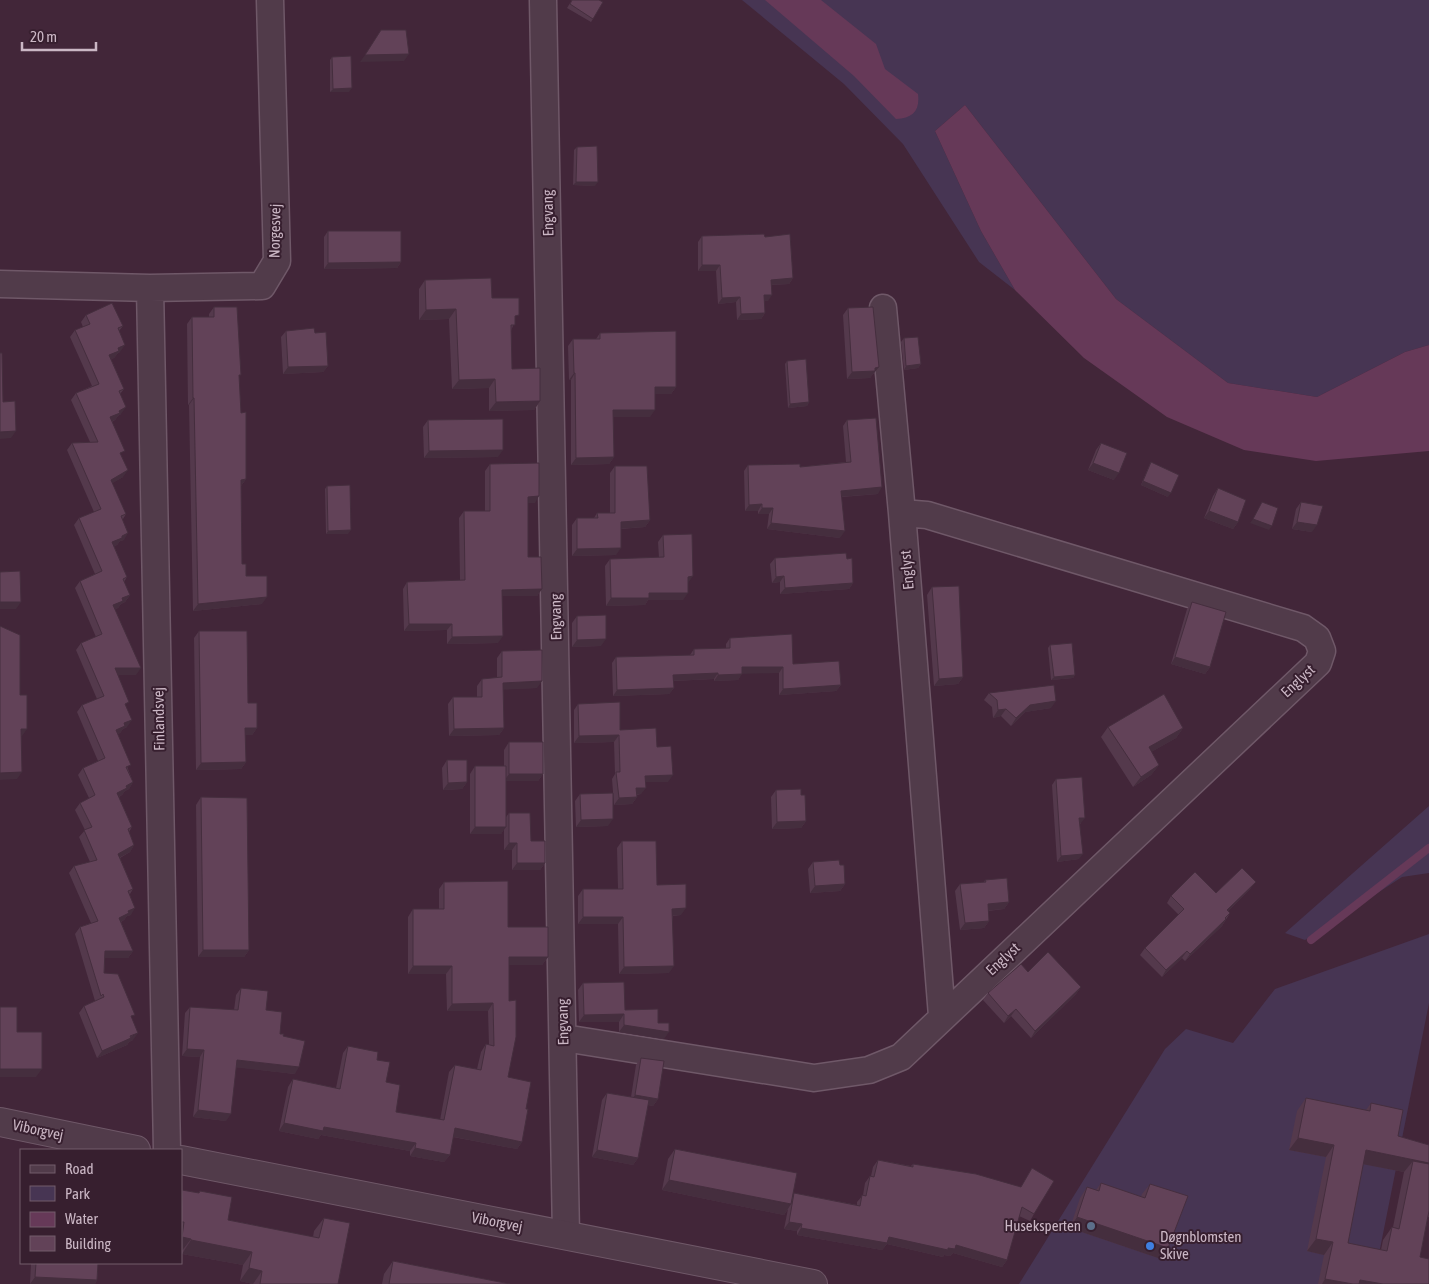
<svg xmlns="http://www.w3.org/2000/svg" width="1429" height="1284" viewBox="0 0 1429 1284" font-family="'Asap Condensed',sans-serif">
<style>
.green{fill:#473553}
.water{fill:#663958}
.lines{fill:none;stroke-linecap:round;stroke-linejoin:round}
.stream{stroke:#663958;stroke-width:8}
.minor-casing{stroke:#6f5868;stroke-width:29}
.tertiary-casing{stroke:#6f5868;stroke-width:30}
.minor{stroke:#513b4a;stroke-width:26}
.tertiary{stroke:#513b4a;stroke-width:28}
.wall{fill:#54394c;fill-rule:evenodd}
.shaded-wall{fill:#452e3e}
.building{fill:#624258;stroke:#452e3e}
.service-dot{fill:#5c6f8a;stroke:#371f2f;stroke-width:2}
.shop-dot{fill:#3f7fe0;stroke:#371f2f;stroke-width:2}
.labels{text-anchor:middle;stroke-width:4;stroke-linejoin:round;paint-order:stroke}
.street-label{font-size:15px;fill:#cbb7c5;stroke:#371f2f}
.poi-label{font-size:15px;fill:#cbb7c5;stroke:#371f2f;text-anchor:end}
</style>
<rect width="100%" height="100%" fill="#422639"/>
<path class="green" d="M742,0H1429V345L1405,352L1317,397L1228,383L1116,299L965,105L935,131L981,231L1015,290L979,262L903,144L844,84Z
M1429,806V873L1402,877L1305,940L1285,933Z
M1429,934V1003L1373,1284H1019L1165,1049L1186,1029L1233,1043L1275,989Z"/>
<path class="water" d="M765,0H821L876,44L885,69L918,94C920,111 913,118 896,119L854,76Z
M965,105L1116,299L1228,383L1317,397L1405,352L1429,345V451L1316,461L1244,450L1167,417L1084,358L1015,290L981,231L935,131Z"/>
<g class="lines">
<path class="stream" d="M1311,940L1429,848"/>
<g class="minor-casing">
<path id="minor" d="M543,0L566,1235
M0,284L150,288L262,286L277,261L270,0
M150,288L167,1150
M883,308L902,513L942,1016
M564,1038L814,1078L869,1070L901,1057L1318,663L1322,651L1317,638L1303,628L927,515L902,513"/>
</g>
<g class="tertiary-casing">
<path id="tertiary" d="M0,1122L136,1150
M181,1160L813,1284"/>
</g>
<use href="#minor" class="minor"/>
<use href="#tertiary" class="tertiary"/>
</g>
<path class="wall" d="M572,0L593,19L591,22L567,8Z
M332,57L349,92H330V60Z
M577,147L595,186L573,185L574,150Z
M328,231L401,262L397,268L324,269V237Z
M702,236L765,237L793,278L789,284L771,285L768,301H764L765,313L761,319L737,320L736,302L718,304L716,271H698V242Z
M425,280L492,298L515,321L511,331L512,369L540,401L534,410L489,411V388L452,389L449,319L419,320V289Z
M214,307L239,377L241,413L246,479L241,486L242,564L246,576L262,604L193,611L189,405H188L187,324L192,317H209V314Z
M848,308L874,374H873L870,378L847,379L843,315Z
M86,315L123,326L119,331L120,352L118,353L114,358L111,359L124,389L120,394L121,414L118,416L115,420L112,422L121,456L123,477L112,483L126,514L123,519L124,540L120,541L117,545L114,546L127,577L124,582L130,595L125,602L121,604L118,608L115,609L136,675H118L126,707L127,727L123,729L120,733L117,734L128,769L133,782L129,789L125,791L122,795L119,797L132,827L129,832L134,845L130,852L120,858L133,889L130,894L131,915L127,916L124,920L121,922L133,951L128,958H105L104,973L132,1019L133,1040L129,1042L127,1045L97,1058L79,1013L84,1006L95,1001L75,934L80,927L91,923L69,873L74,866L90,862L79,837L85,830L75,810L80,803L89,798L78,775L83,768L98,761L77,712L82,705L97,699L76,650L81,643L96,637L75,588L80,581L95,574L74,525L79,518L94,512L67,450L72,443L90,442L71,400L76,393L92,386L70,337L75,330L83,327L81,322Z
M286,331L315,333L328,366L323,372L283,374L281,337Z
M600,333L676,387L671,394H655L650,417H613L614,457L609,464L571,465V380H569L568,346L573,339H596Z
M904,338L921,364L918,368L904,370L901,342Z
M787,361L809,402L807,406L788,408L785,364Z
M428,420L498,457L424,458L423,427Z
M847,420L878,494L842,497L840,538L767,529L769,514H758V511H745L744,471L748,465L800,467L846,462L843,426Z
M1101,443L1114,480L1088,470L1096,450Z
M1151,462L1168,497L1141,485L1149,466Z
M490,464L535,503H528V557L542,589L537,596H502L498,643L447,644V630L404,631L403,589L407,582L460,580L459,518L464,511H485V471Z
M615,466L650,520L645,527L621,529L616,555L572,556V525L577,518H594L597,513H610V473Z
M327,486L348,534H326L325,489Z
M1218,488L1238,522L1233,529L1204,518L1213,496Z
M1301,502L1312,532L1292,529L1296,509Z
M663,535L688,583L683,600H648L645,605L606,606L605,566L610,559L659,558L658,542Z
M775,558L847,559L853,583L849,589L780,594V582L772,583L770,564Z
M932,587L963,677L958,684L934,686L927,595Z
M1192,602L1210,667L1205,674L1171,664L1187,609Z
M577,616L601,646L572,647V623Z
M199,631L248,703L257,728L252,735H245L246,762L241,769L196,770L194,638Z
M730,638L841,685L836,691L779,695V673H742L738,680L714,681V679L673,681L674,688L669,694L613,696L612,663L616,657L690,655L694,649H726V644Z
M1050,645L1075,675L1073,678L1051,680L1048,648Z
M502,651L537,688L503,689L504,728L499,735L449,736L448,704L453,697H477V686L482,679L497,678V658Z
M989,693L1051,708L1025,712L1011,726L1001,716L993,718L992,707L984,700Z
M578,704L620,730L657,747L668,782H645L641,794L637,795V797L632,804L614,805L612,779L615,774L614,742L574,743V710Z
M1108,727L1183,728L1176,738L1151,752L1159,765L1151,775L1133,787L1101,737Z
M509,742L543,774L538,781H506V817L509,813L531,841L545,863L540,870H512V850H504V829L501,834H470V774L475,766H504V750Z
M447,760L467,782L462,789L443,790L442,768Z
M1056,779L1081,823L1080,824L1079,859L1057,862L1052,785Z
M776,790L801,795L806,821L801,828L772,829L771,797Z
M580,794L608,826L576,827L575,801Z
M201,797L249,950L244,957H198L196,805Z
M622,841L681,915L673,916L669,973L619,974L618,924H578V896L583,889H618L617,848Z
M813,862L840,865L845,884L840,891L810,893L808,869Z
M985,880L1009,902L1004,909L988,911L989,921L984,928L960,930L955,891L960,884L984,882Z
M444,882L508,927L548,957L542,965H509L508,1077L526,1109L522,1142L517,1149L453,1137L450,1155L444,1162L410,1156V1151L321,1135L318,1139L279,1131L288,1087L293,1079L336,1088L343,1053L348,1046L377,1060L386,1082L396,1112L440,1120L449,1072L455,1065L477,1069L481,1052L486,1044L489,1045L488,1011H447L446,974H408V917L413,909H439V889Z
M1251,888L1228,911L1230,913L1222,926L1185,961L1182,958L1162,977L1140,955L1145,948L1179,915L1167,903L1171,896L1216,893Z
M1028,972L1081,987L1076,994L1031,1038L1011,1016L1004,1023L983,1000L988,993Z
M583,983L625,1010L664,1039L619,1032V1022H579L578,990Z
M241,988L266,1010L280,1034L283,1036L295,1074L236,1067L226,1121L193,1117L200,1057L182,1056L185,1013L190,1007L234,1010L236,995Z
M641,1058L658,1099L653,1106L648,1105L638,1158L633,1165L592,1157L602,1100L607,1093L631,1097L636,1065Z
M1306,1098L1366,1110L1371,1103L1398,1136L1429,1145V1217H1428L1420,1257L1429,1284H1318L1324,1255L1307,1251L1326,1157L1289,1150L1297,1111ZM1363,1164L1404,1172L1393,1227H1392L1383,1240L1381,1250L1348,1243Z
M675,1149L793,1195L794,1193L857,1205V1202L863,1195L865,1183L870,1176H871L873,1167L878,1160L911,1166L913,1164L1021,1187L1032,1168L1034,1214L1030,1221L1019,1216L1007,1260L1002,1267L953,1253L950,1256L944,1255L943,1257L887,1244L882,1250L797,1235V1231L784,1229L788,1209L784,1215L662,1190L668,1159Z
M1101,1183L1141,1197L1142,1194L1150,1184L1161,1259L1070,1228L1080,1198L1087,1187L1096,1190Z
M181,1190L199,1193L200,1191L228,1220L313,1237L314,1231L324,1218L338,1284H253L240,1281L243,1265L182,1254Z
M393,1261L510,1284H382L384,1274Z
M31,1263H98L97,1280L95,1284H30Z"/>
<path class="shaded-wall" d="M409,54L404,61L360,62L365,55Z
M352,88L349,92H330L333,89Z
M576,182H598L595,186L573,185Z
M401,262L397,268L324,269L328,263Z
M702,265H720L716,271H698Z
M793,278L789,284L767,285L771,280Z
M764,295H772L768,301H760Z
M740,297L736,302L718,304L722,298Z
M456,309L449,319L419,320L426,310Z
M765,313L761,319L737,320L741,314Z
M125,345L120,352L118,353L114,358L104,362L109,355L118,348Z
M921,364L918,368L904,370L906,366Z
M328,366L323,372L283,374L288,367Z
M879,367L870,378L847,379L852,372Z
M574,373H575L571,380H569Z
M495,379L489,388L452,389L459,380Z
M655,387H676L671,394H650Z
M193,398H194L189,405H188Z
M540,401L534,410L489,411L496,402Z
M809,402L807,406L788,408L790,404Z
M126,407L121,414L118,416L115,420L105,424L110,417L119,411Z
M613,410H655L650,417H608Z
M16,431L11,438L0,439V432Z
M503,450L498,457L424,458L429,451Z
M614,457L609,464L571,465L576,458Z
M1093,463L1119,473L1114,480L1088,470Z
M128,470L123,477L106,487L111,480Z
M246,479L241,486L236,487L241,480Z
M1143,481L1171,493L1168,497L1141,485Z
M882,487L878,494L837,497L841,491Z
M539,496L535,503H523L528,497Z
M762,504L758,511H745L749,505Z
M762,508H773L769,514H758Z
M1209,511L1238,522L1233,529L1204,518Z
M1253,519L1272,526L1269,530L1250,523Z
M650,520L645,527L616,529L621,522Z
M1297,522L1317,525L1312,532L1292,529Z
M771,523L845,531L840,538L767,529Z
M351,530L348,534H326L328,531Z
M128,533L124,540L120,541L117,545L107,549L112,542L122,536Z
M621,548L616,555L572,556L577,549Z
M693,576L688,583V577Z
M784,576L780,582L772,583L776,577Z
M853,583L849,589L780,594L785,588Z
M542,589L537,596H497L502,590Z
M649,593H688L683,600H648L645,605L606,606L611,598Z
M130,595L125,602L121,604L118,608L108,612L113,605L122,598Z
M267,597L262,604L193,611L198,604Z
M0,602H21L16,609H0Z
M409,624H452L447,630L404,631Z
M503,636L498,643L447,644L452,637Z
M606,639L601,646L572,647L577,640Z
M1175,657L1210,667L1205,674L1171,664Z
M742,667H783L779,673L738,674Z
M115,668H141L136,675H110Z
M718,673L714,679L669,681L673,675Z
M742,674L738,680L714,681L718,675Z
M1075,675L1073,678L1051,680L1054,677Z
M963,677L958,684L934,686L939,679Z
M542,681L537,688L498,690L503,683Z
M841,685L836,691L779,695L783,689Z
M674,688L669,694L613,696L617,690Z
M1056,701L1051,708L1025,712L1011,726L1016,718L1030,705Z
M1006,709L1001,716L993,718L998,710Z
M132,720L127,727L123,729L120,733L111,737L116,730L124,723Z
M245,728H257L252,735H240Z
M504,728L499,735L449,736L454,729Z
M1183,728L1176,738L1141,758L1149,747Z
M21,729H27L22,736H16Z
M619,735L614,742L574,743L579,736Z
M246,762L241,769L196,770L201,763Z
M1159,765L1151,775L1133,787L1141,777Z
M22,772L17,779L0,780V773Z
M509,774H543L538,781H504Z
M673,775L668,782H640L645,776Z
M133,782L129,789L125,791L122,795L112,800L117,793L126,786Z
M467,782L462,789L443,790L448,783Z
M636,788H646L641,794L632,795Z
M637,797L632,804L614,805L619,798Z
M1079,818H1085L1081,823L1075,824Z
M613,819L608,826L576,827L581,820Z
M806,821L801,828L772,829L777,822Z
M475,827H506L501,834H470Z
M509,843H517L512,850H504Z
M134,845L130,852L113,861L118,854Z
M1083,854L1079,859L1057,862L1061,856Z
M517,863H545L540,870H512Z
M1256,882L1251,888L1222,917L1227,910Z
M845,884L840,891L810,893L815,886Z
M1009,902L1004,909L983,911L988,904Z
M135,908L131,915L127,916L124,920L114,925L119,918L128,911Z
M686,908L681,915L667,916L672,909Z
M583,917H623L618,924H578Z
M1226,919L1222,926L1185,961L1190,954Z
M989,921L984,928L960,930L965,923Z
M203,950H249L244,957H198Z
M105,951H133L128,958H100Z
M1187,951L1182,958L1162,977L1166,970Z
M509,957H548L542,965H503Z
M413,966H452L446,974H408Z
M674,966L669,973L619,974L624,967Z
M1081,987L1076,994L1031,1038L1035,1031Z
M493,1003L488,1011H447L452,1004Z
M1016,1009L1011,1016L1004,1023L1008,1016Z
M624,1014L619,1022H579L584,1015Z
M624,1025L669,1032L664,1039L619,1032Z
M138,1033L133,1040L129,1042L127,1045L97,1058L102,1051Z
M187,1049L204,1050L200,1057L182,1056Z
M237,1060L299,1067L295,1074L232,1067Z
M0,1069H42L36,1077H0Z
M635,1095L658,1099L653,1106L630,1102Z
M198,1110L231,1114L226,1121L193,1117Z
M284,1123L324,1127L416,1143L410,1151L321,1135L318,1139L279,1131Z
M455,1128L522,1142L517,1149L449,1136Z
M1298,1138L1334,1145L1326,1157L1289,1150Z
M415,1148L450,1155L444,1162L410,1156Z
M597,1150L638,1158L633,1165L592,1157Z
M1366,1150L1429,1163V1177L1413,1161L1404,1172L1357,1163Z
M669,1180L791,1204L784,1215L662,1190Z
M1077,1217L1168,1248L1161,1259L1070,1228Z
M789,1222L802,1224L797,1231L784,1229Z
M801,1228L889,1237L948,1248L956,1245L1007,1260L1002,1267L953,1253L950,1256L944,1255L943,1257L887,1244L882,1250L797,1235Z
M181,1237L191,1239L181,1252Z
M1316,1239L1333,1242L1324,1255L1307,1251Z
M191,1240L252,1252L243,1265L182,1254Z
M249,1268L262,1271L253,1284L240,1281Z
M35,1277L97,1280L95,1284H30Z
M1325,1279L1353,1284H1322Z
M1360,1280L1383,1284H1357Z"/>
<path class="building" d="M572,0H599L603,2L593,19L570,4Z
M381,30H406L409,54L365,55Z
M351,56L352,88L333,89L332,57Z
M597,146L598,182H576L577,147Z
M328,231H401V262L328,263Z
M764,234L765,237L790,234L793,278L771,280L772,295H764L765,313L741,314L740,297L722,298L720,265H702V236Z
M491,278L492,298H519V315L515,316V325H511L512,369L540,368V401L496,402L495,379L459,380L456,309L426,310L425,280Z
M112,303L123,326L118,328L125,345L118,348L119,351L109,355L124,389L119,391L126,407L119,411L120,413L110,417L125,451L120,453L128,470L111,480L126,514L121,516L128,533L122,536V538L112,542L127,577L123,579L130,595L122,598L123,601L113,605L141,668H115L129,702L125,704L132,720L124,723L125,726L116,730L131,765L126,767L133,782L126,786L127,788L117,793L132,827L128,829L134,845L118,854L133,889L128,891L135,908L128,911L129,913L119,918L133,951H105L104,973L118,974L135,1015L131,1016L138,1033L130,1036L131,1038L102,1051L84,1006L104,997L103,994L101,996L80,927L98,921L74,866L97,860L84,830L92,827L80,803L95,795L83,768L105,758L82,705L104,696L81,643L102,634L80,581L102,571L79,518L101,509L72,443L98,442L76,393L99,384L75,330L90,324L86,315Z
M214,307H237L241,375H239L241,413L246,412V479L241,480L242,564H246V576H267V597L198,604L194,398H193L192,317H214Z
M873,307L879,367L875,368V371L852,372L848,308Z
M314,328L315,333L326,332L328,366L288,367L286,331Z
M676,331V387H655V410H613L614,457L576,458L575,373H574L573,339H600V333Z
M918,337L921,364L906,366L904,338Z
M0,353H2L3,402L15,401L16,431L0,432Z
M806,359L809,402L790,404L787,361Z
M876,418L882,487L841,491L845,531L771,523L773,508H762V504L749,505L748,465L800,464V467L851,462L847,420Z
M503,419V450L429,451L428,420Z
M1101,443L1127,453L1119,473L1093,463Z
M1151,462L1179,475L1171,493L1143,481Z
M539,463V496L528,497V557H541L542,589L502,590L503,636L452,637V624H409L407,582L465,580L464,511H490V464Z
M615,466H647L650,520L621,522V548L577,549V518H598L597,513H615Z
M350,485L351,530L328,531L327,486Z
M1218,488L1246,500L1238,522L1209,511Z
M1262,502L1278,508L1272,526L1253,519Z
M1301,502L1323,506L1317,525L1297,522Z
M692,534L693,576L688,577V593H649V598H611L610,559L664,557L663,535Z
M846,553L847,559L852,558L853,583L785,588L784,576L776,577L775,558Z
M20,571L21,602H0V572Z
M959,586L963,677L939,679L932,587Z
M1192,602L1226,612L1210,667L1175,657Z
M606,615V639L577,640V616Z
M0,626L20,635V695H27V729H21L22,772L0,773Z
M199,631H247L248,703H257V728H245L246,762L201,763Z
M792,634L793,664L839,661L841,685L783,689V667H742V674L718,675V673L673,675L674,688L617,690L616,657L694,655V649L730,648V638Z
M1072,643L1075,675L1054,677L1050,645Z
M542,650V681L503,683L504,728L454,729L453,697H482V679L502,677V651Z
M1054,685L1056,701L1030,705L1016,718L1006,709L998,710L997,700L989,693Z
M1164,694L1183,728L1149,747L1159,765L1141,777L1108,727Z
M620,702V730L656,728L657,747L671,746L673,775L645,776L646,788H636L637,797L619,798L616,772H620L619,735L579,736L578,704Z
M509,742H543V774H509Z
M447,760H467V782L448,783Z
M475,766H506V827H475Z
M1082,777L1085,818H1079L1083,854L1061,856L1056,779Z
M801,789V795H805L806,821L777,822L776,790Z
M613,793V819L581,820L580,794Z
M201,797L247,798L249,950H203Z
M509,813H530L531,841H545V863H517V843H509Z
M622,841H656L657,885L686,884V908L672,909L674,966L624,967L623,917H583V889H623Z
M839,860L840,865H844L845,884L815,886L813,862Z
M1242,868L1256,882L1227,910L1230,913L1225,918L1226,919L1190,954L1187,951L1166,970L1145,948L1184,909L1171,896L1195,872L1216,893Z
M1007,878L1009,902L988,904L989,921L965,923L960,884L986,882L985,880Z
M508,881V927H548V957H509V1001L516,1000V1037L508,1077L531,1082L526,1109H528L522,1142L455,1128L450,1155L415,1148L416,1143L324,1127L323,1131L284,1123L293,1079L340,1089L348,1046L378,1052L377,1060L390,1062L386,1082L400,1085L396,1112L444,1120L455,1065L481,1070L486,1044L494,1046L493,1003L452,1004V966H413V909H444V882Z
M1048,952L1081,987L1035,1031L1016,1009L1008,1016L988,993L1021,964L1028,972Z
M624,982L625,1010L658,1009V1023H669V1032L624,1025V1014L584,1015L583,983Z
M241,988L268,991L266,1010L282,1012L280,1034H284L283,1036L305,1041L299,1067L237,1060L231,1114L198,1110L204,1050L187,1049L190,1007L238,1010Z
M0,1007H17V1032H42V1069H0Z
M641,1058L664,1061L658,1099L635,1095Z
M607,1093L649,1100L638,1158L597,1150Z
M1306,1098L1370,1111L1371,1103L1403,1110L1398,1136L1429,1145V1163L1366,1150L1348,1243L1387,1251L1392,1227L1399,1229L1413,1161L1429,1164V1211L1420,1257L1429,1259V1284H1383L1360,1280L1359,1284H1353L1325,1279L1333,1242L1316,1239L1334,1145L1298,1138Z
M675,1149L797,1173L791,1204L669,1180Z
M878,1160L913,1167V1164L976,1174L1021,1187L1032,1168L1054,1181L1034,1214L1022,1207L1007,1260L956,1245L955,1249L948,1248V1250L889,1237L887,1243L801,1228L802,1224L789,1222L794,1193L860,1206L862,1195L866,1196L870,1176L874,1177Z
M1101,1183L1145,1198L1150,1184L1188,1196L1168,1248L1077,1217L1087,1187L1099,1191Z
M182,1190L199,1193L200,1191L232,1197L228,1220L319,1238L324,1218L350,1223L338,1284H260L262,1271L249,1268L252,1252L191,1240V1239L182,1237L184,1222H181Z
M393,1261L510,1284H389Z
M36,1263H98L97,1280L35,1277Z"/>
<circle class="service-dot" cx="1091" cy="1226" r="5"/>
<circle class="shop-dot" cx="1150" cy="1246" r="5"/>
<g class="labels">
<g class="street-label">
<text transform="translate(548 213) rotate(-91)" y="5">Engvang</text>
<text transform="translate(275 231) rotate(-89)" y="5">Norgesvej</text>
<text transform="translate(907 570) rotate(-95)" y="5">Englyst</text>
<text transform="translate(556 617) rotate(-91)" y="5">Engvang</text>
<text transform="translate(1298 681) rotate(-43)" y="5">Englyst</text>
<text transform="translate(159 719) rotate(-91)" y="5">Finlandsvej</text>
<text transform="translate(1003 959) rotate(-43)" y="5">Englyst</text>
<text transform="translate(563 1022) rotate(-91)" y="5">Engvang</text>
<text transform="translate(38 1130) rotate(12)" y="5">Viborgvej</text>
<text transform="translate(497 1222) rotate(11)" y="5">Viborgvej</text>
</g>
<g class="poi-label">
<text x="1081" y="1231">Huseksperten</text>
<text x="1160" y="1242" text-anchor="start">Døgnblomsten<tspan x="1160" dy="17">Skive</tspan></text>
</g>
</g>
<rect x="20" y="1149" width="162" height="115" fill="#371f2f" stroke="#725c6b"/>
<rect x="30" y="1165" width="25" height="8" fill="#513b4a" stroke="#725c6b"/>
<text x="65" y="1174" font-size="15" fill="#cbb7c5">Road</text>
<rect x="30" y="1186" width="25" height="15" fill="#473553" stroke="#725c6b"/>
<text x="65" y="1199" font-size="15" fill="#cbb7c5">Park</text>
<rect x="30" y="1212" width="25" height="15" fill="#663958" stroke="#725c6b"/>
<text x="65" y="1224" font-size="15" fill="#cbb7c5">Water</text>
<rect x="30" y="1236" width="25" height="15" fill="#624258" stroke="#725c6b"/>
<text x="65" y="1249" font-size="15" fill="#cbb7c5">Building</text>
<path d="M22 42v8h74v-8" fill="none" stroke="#cbb7c5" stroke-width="2.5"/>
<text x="30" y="42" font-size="15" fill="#cbb7c5" stroke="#371f2f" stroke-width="4" paint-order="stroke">20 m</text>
</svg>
